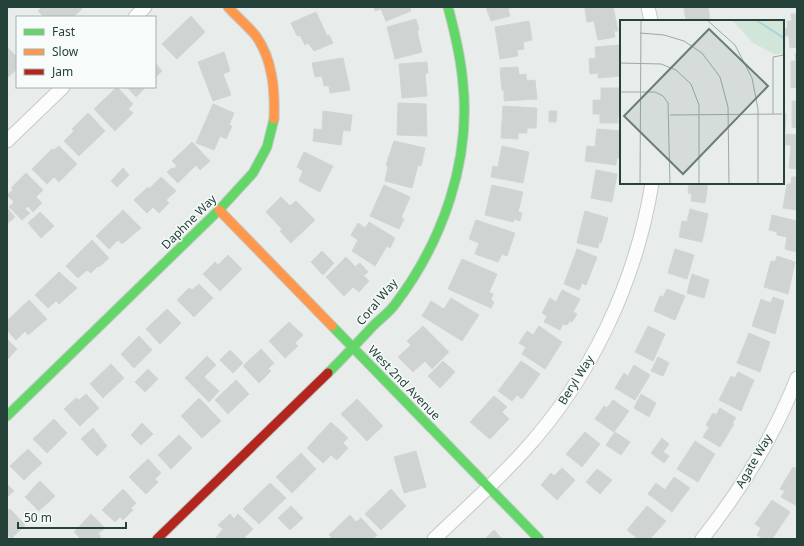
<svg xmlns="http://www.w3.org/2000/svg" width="804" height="546" viewBox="0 0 804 546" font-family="'Noto Sans',sans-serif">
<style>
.building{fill:#cfd4d2;stroke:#d1d6d4}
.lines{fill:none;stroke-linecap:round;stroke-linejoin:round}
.street-casing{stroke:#c5cac8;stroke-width:15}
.fast-casing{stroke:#c3cbc8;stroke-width:11}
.slow-casing{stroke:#c3cbc8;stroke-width:11}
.jam-casing{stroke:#c3cbc8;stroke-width:11}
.street{stroke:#fcfcfc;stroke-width:13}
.fast{stroke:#63d668;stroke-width:9}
.slow{stroke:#ff974d;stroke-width:9}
.jam{stroke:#b3261e;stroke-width:9}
.labels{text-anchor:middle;stroke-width:3;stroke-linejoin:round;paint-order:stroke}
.street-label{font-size:12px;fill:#24423a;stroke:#f7fbf9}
.inset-river{fill:none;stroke:#a9d4db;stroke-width:2}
.inset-road{fill:none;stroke:#9aa9a4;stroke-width:1}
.view{fill:#697e78;fill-opacity:0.15;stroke:#697e78;stroke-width:2}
.inset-edge{fill:none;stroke:#24423a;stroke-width:2}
</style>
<rect width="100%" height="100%" fill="#e8edeb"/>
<path class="building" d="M42,7H80L82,9L73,17H44L38,11Z
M374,7H410L411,11L386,21L381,9L375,11Z
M486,7H513L508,9L510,16L491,21Z
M590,7H613L618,31H614L615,37L598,40L594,21L587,22L585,8Z
M684,7H708L710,21H686Z
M316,12L327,36L329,35L333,43L314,51L308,43L305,45L300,35L297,36L291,23Z
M791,14H797V47L790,48L789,36H784V29L788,28L787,21H792Z
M191,16L205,32L177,59L162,44Z
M416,19L419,30L417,31L422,52L395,59L387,27Z
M529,21L532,40L523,42L524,49L517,50L518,56L500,59L495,27Z
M620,45L621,76L598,78V73L590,74L589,59L596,58L595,47Z
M7,47L17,57V69L7,78Z
M224,52L230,71L223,74L231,95L213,101L198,62Z
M795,54H797V87L791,88V61H796Z
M343,58L350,90L330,93L329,86H324L322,76L315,77L312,63Z
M427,62L428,73H425L427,96L402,98L399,64Z
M155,63L162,71L155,78Z
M518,67L519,75L526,74L527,81L535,80L537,99L504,101V90H502L500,68Z
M117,87L133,104L128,109L133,113L115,131L94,109Z
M127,87H146L136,97Z
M601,88H621V116H618V123H600V114H593V100H601Z
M792,101H797V128L792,127Z
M398,103L426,104L427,136L397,135Z
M213,104L234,113L229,125L232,126L226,139L220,136L214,150L196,143Z
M503,106L537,108L536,128H527V133H518V139L501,138Z
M323,111L352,115L350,131L343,130L341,145L313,141L314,129L322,130Z
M549,111H557L556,122H549Z
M88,113L105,131L79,156L64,141L74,131L72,129Z
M783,114H786L785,132H783Z
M597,129L621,131L619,158H617L616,165L585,161L587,146L595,147Z
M786,134L797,135V169L789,168L791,145H785Z
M394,141L425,148L421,166L418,165L412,188L385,181L388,166L386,165Z
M192,142L210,161L200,170L196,165L178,183L167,172L172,168L173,169L177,166L172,161Z
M59,146L77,164L59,182L54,177L47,184L32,169L52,149L54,150Z
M502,146L529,152L523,183L491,177L493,166L498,167Z
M304,152L333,166L320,192L299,181L303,171L297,167Z
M123,168L129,175L117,187L111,181Z
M596,170L617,174L612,202L591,198Z
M26,173L43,190L36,197L42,203L33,212L28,206L25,209L30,213L22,220L9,207L14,202L7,195L13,190L11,188Z
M161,177L176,191L166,200L169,203L159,213L153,207L147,213L134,200L148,187L149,189Z
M792,177H797V210L783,208L787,184H791Z
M689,183H708L705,203L691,201L692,194L688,193Z
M384,185L410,197L401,218L404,219L399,229L370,216Z
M492,185L523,192L518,212L522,213L520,221L514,219L513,222L485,215Z
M281,197L290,206L296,201L315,220L291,243L280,231L282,229L266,212Z
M7,208L15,217L7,224Z
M690,209L708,214L702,242L679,237L682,221L687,222Z
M123,210L141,228L122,244L118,240L109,249L96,236Z
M585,211L608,218L601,243L599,242L598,248L577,243Z
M40,212L54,226L41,238L28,223Z
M772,215L797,221V252L785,249L787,237L777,235V232L769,230Z
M476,220L515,233L507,256L502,254L498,262L475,254L479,243L469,239Z
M369,222L395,238L390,248L387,246L375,266L352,251L358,240L351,235L358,223L365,228Z
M92,240L109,258L99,267L98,266L91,273L87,270L78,278L66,266Z
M577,249L597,257L586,285L582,283L579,290L564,284Z
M675,249L694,255L687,279L668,273Z
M322,251L334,263L323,275L311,262Z
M228,255L242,269L220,291L203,274L215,262L218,265Z
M777,256L795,262L788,294L764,287L771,261L775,262Z
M346,257L369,281L359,292L353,287L344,296L326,277Z
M462,259L497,274L489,292L493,294L491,300L494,302L491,308L448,289Z
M360,263L368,272L364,275L356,266Z
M59,272L77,288L59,304L56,301L48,308L35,295Z
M692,274L709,280L704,298L687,293Z
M199,284L213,298L194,317L177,300L189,288L192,290Z
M667,289L685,296L675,320L654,311L660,296L663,297Z
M562,290L580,299L573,312L577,314L572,322L570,321L567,325L563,324L560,330L544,322L547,316L542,313L550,298L556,302Z
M773,297L784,301L775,334L752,326L761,299L771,303Z
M451,298L479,315L462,341L422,316L431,301L444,309Z
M29,300L47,319L28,335L25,331L16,340L7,330V321Z
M167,309L181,323L160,344L146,329Z
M289,322L303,335L295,343L298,346L285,358L269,341Z
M423,326L449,352L432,369L425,361L413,372L398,357L411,345L407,341Z
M539,326L562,342L545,369L522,354L526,347L519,343L527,331L533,335Z
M648,326L665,334L653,361L635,352Z
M749,333L770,342L760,372L737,363Z
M139,336L152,350L134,368L121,354Z
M7,339L17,349L7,360Z
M261,349L274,363L268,369L271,371L259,383L243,366Z
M230,350L243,363L233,373L220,360Z
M207,356L216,365L204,377L219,391L209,402L185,378Z
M658,357L669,363L663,376L651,371Z
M443,361L455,372L440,388L428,376Z
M521,361L540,374L522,399L517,395L512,401L498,391Z
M111,364L124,378L103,398L90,384Z
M634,365L650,375L635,400L615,388L624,373L628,376Z
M148,369L158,379L145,392L135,382Z
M738,372L754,380L741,411L719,400L731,376L735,378Z
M236,380L249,394L228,414L215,400Z
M86,394L99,408L80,426L64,409L76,398L79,400Z
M641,394L656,403L649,417L634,408Z
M494,396L507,407L502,412L509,419L490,439L470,422Z
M199,398L221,421L202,438L181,416Z
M357,399L383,426L367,441L341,414Z
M613,400L629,411L614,432L595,419L604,406L607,408Z
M720,408L736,418L732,423L734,424L720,447L703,437L709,427L706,425L713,413L716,415Z
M54,419L67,433L47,453L33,439Z
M331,422L348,438L343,443L348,448L337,460L331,455L323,463L307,448Z
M142,423L153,434L141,445L131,435Z
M93,428L107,446L97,456L81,439Z
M585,432L600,444L582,467L566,454Z
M615,432L630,442L621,455L606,445Z
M179,435L192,448L171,469L158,455Z
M662,438L669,444L663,452L669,456L664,463L651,453Z
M695,441L715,454L698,482L677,469Z
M28,449L42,463L24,480L10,466Z
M416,451L426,487L404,493L394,457Z
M301,453L316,469L292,493L276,477Z
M148,459L161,473L155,479L158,482L146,494L129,477Z
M793,467L797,469V506L781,497L785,491L780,489Z
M562,468L575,480L557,500L541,485L551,473L554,476Z
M597,469L612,480L600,494L586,482Z
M674,477L690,488L672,512L648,494L656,483L665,490Z
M40,481L55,496L39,511L25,497Z
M270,483L286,498L259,524L243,509Z
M7,484L14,491L7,497Z
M123,489L136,503L131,508L133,510L123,520L120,517L115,522L102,510Z
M391,489L406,506L381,530L365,514Z
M772,500L790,512L772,539H764L757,535L761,528L755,524Z
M291,506L303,518L290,530L278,518Z
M647,506L666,521L650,539H638L627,530Z
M10,509L25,525L11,539L7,534V511Z
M91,514L105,528L98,534L101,536L98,539H81L74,532Z
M230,514L234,519L238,514L253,529L243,539H215L223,529L218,525Z
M350,515L356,522L361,518L377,535L373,539H333L329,535Z
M494,530L502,539H485Z"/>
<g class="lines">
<g class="street-casing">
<path id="street" d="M648,7L651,21
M135,17L145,7
M7,141L63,87
M434,539C464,510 495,483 523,452C591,378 636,282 652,183
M702,539C741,490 774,436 797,378"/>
</g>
<g class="fast-casing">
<path id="fast" d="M332,326L539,539
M328,373C344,357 359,341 374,325C381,318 390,312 396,303C442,242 471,162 463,84C461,58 455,33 448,7
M7,416L219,210L253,173L267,147L274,119"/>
</g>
<g class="slow-casing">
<path id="slow" d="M228,7C237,17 248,26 256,36C273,60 275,91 274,119
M219,210L332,326"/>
</g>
<g class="jam-casing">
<path id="jam" d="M157,539L328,373"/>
</g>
<use href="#street" class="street"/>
<use href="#fast" class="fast"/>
<use href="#slow" class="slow"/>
<use href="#jam" class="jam"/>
</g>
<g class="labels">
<g class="street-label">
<text transform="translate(189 222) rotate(-45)" y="4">Daphne Way</text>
<text transform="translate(377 302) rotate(-50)" y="4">Coral Way</text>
<text transform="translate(576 380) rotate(-58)" y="4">Beryl Way</text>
<text transform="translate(404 383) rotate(46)" y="4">West 2nd Avenue</text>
<text transform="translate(754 461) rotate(-60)" y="4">Agate Way</text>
</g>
</g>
<g transform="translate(620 20)">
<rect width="164" height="164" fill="#e8edeb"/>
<path d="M112,0H164V34H154L133,23Z" fill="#d1e6d8"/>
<path class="inset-river" d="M136,0L164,18"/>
<path class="inset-road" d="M87,0L115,25L132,58L138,89V164M20,13L44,15L64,21L82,33L100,57L108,87L109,164M0,43L41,44L56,50L71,64L79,85V164M0,72H35L43,76L48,83L50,164M153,94V37L164,35M50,95L162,94M20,164L21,0"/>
<path class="view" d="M89,9L148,66L63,154L4,96Z"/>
<rect width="164" height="164" class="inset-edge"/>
</g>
<rect width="804" height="546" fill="none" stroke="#24423a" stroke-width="16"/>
<rect x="16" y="16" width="140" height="72" fill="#f7fbf9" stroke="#a3b1ad"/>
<rect x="24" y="29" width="20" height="6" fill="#63d668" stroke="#a3b1ad"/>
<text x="52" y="36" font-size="12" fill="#24423a">Fast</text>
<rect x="24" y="49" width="20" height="6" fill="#ff974d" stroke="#a3b1ad"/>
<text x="52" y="56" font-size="12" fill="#24423a">Slow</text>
<rect x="24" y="69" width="20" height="6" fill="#b3261e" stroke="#a3b1ad"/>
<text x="52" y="76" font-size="12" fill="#24423a">Jam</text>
<path d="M18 522v6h108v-6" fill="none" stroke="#24423a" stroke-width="2"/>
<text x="24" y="522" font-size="12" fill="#24423a" stroke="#f7fbf9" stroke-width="3" paint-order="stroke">50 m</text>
</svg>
